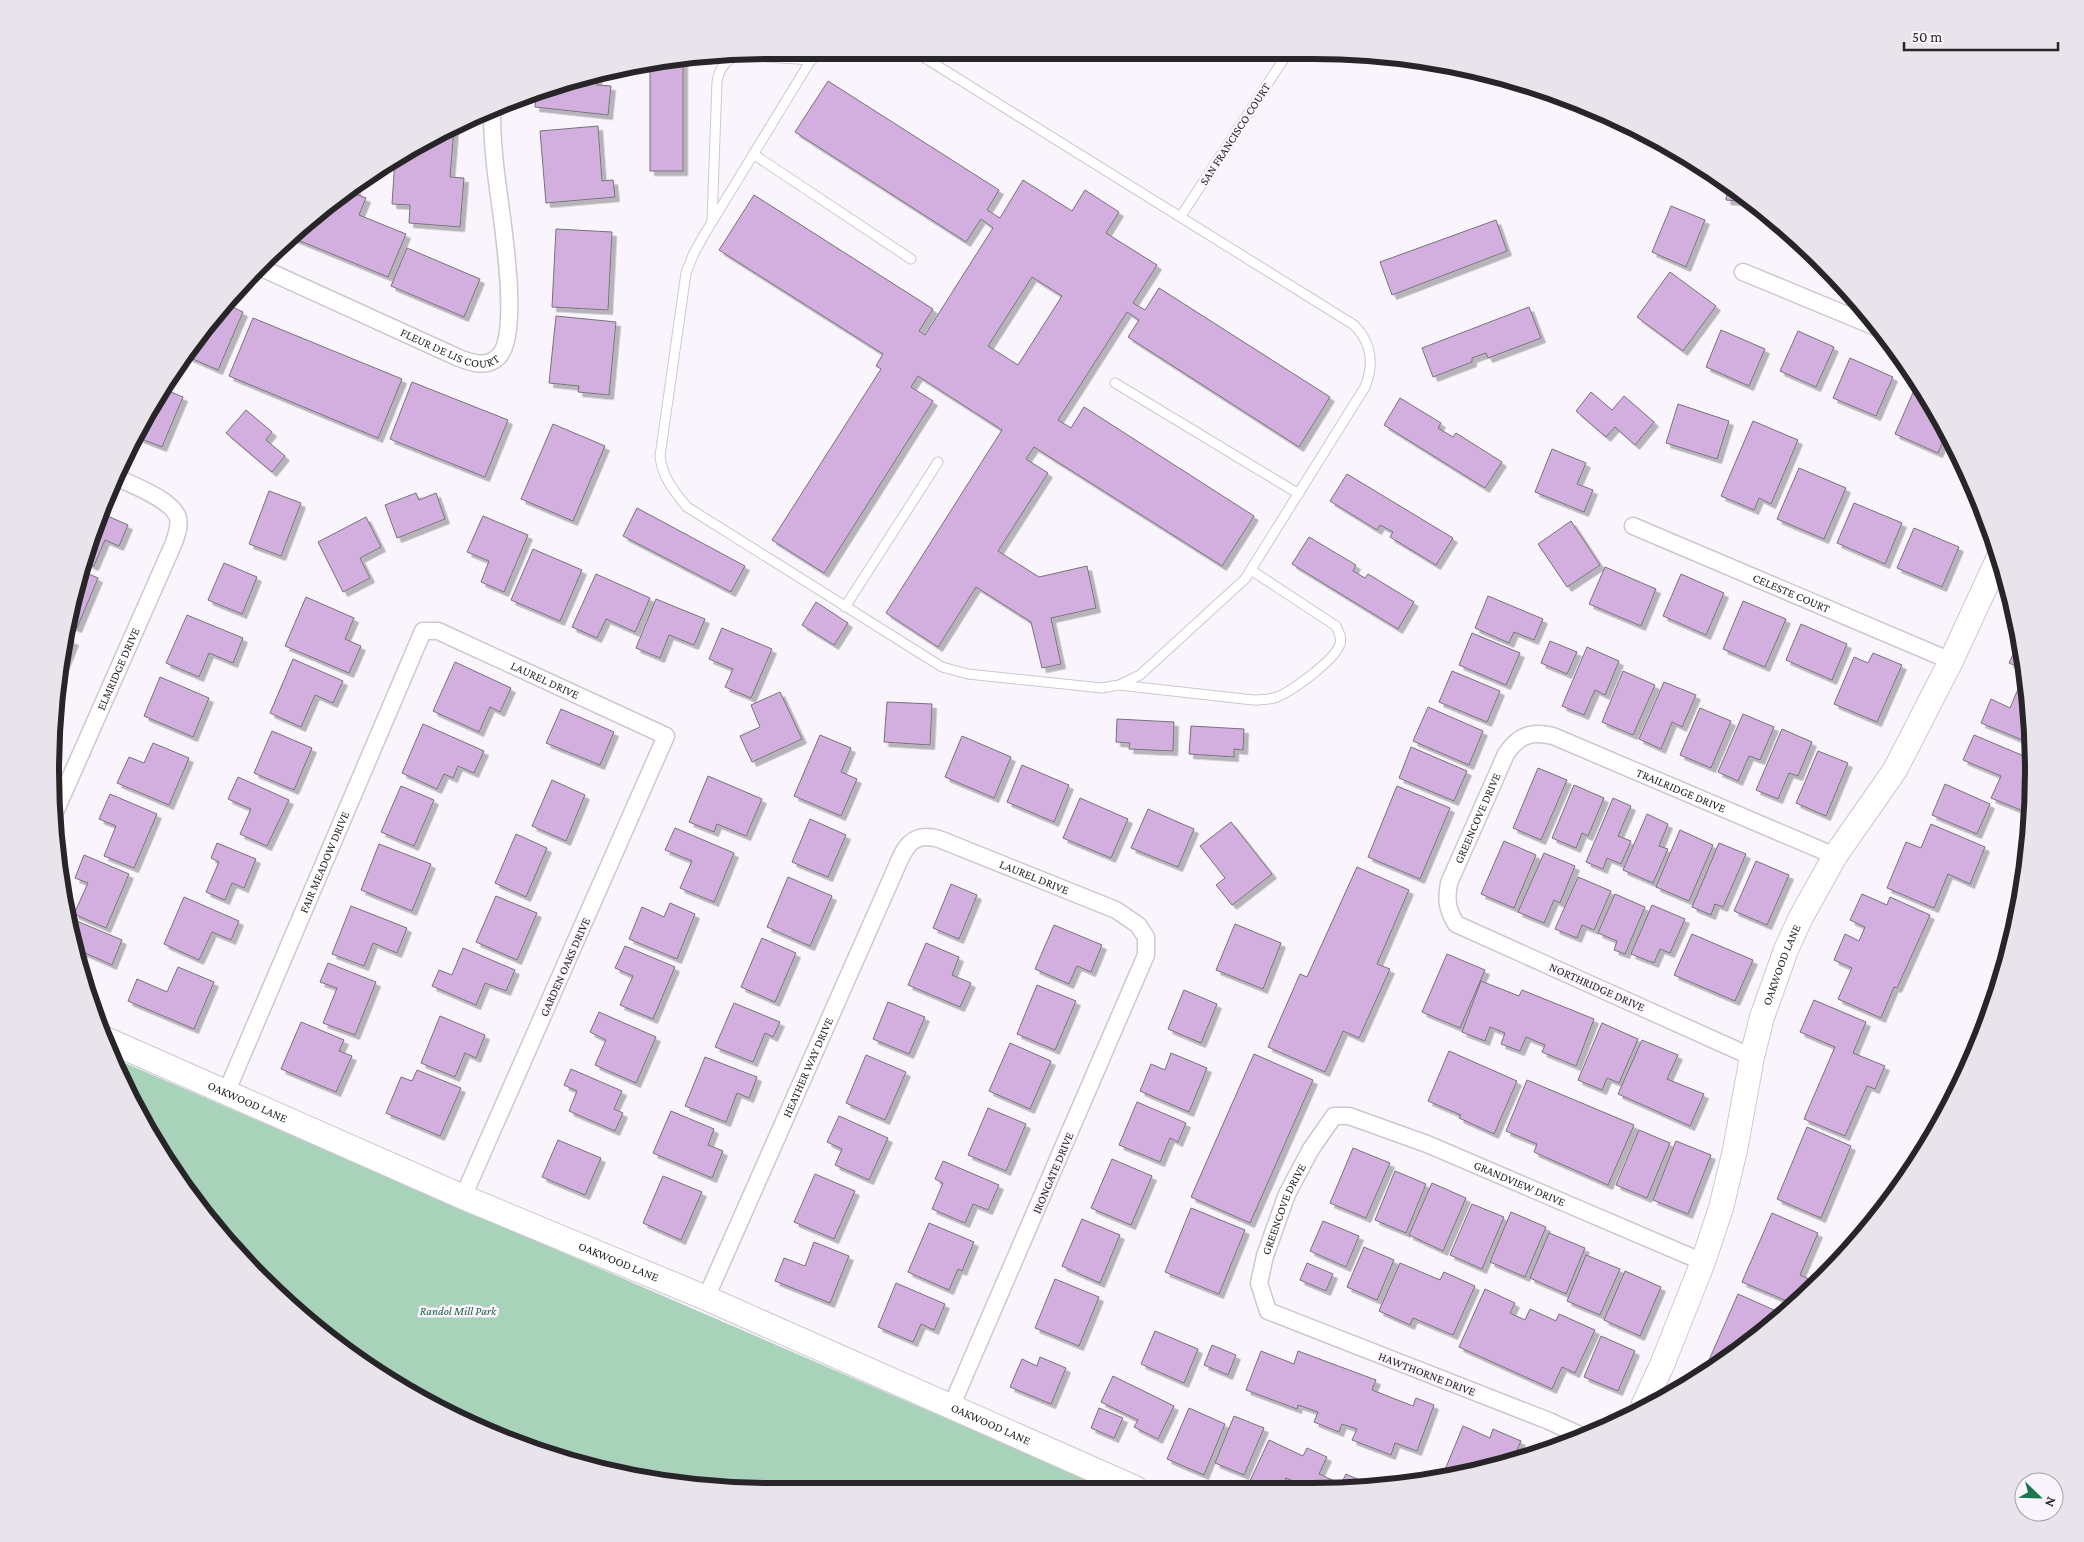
<svg xmlns="http://www.w3.org/2000/svg" width="2084" height="1542" viewBox="0 0 2084 1542" font-family="'Crimson Pro',serif">
<style>
.green{fill:#a8d2b9}
.building{fill:#d2afde;stroke:#777279;fill-rule:evenodd;filter:url(#shadow)}
.lines{fill:none;stroke-linecap:round;stroke-linejoin:round}
.lane-casing{stroke:#cec7d0;stroke-width:11}
.street-casing{stroke:#cec7d0;stroke-width:19}
.secondary-casing{stroke:#cec7d0;stroke-width:26}
.lane{stroke:#fff;stroke-width:9}
.street{stroke:#fff;stroke-width:16}
.secondary{stroke:#fff;stroke-width:24}
.labels{text-anchor:middle;stroke-width:5;stroke-linejoin:round;paint-order:stroke}
.street-label{font-size:12px;fill:#272528;stroke:#faf4fd}
.park-label{font-size:12px;font-style:italic;fill:#1d5e3f;stroke:#faf4fd}
.rim{fill:none;stroke:#272528;stroke-width:6}
</style>
<defs>
<filter id="shadow"><feDropShadow dx="4.5" dy="4.5" stdDeviation="0" flood-color="#0004"/></filter>
</defs>
<rect width="100%" height="100%" fill="#faf4fd"/>
<path class="green" d="M111,1057L1107,1488L724,1490L584,1467L411,1396L295,1313L199,1210L124,1090Z"/>
<path class="building" d="M683,62V171H650V66Z
M598,73L597,85L611,86L608,115L535,107L536,95L584,75Z
M828,81L999,190L987,210L1000,218L1023,180L1072,211L1085,190L1119,212L1106,233L1157,265L1133,303L1145,310L1159,288L1330,397L1299,447L1128,337L1139,320L1127,312L1058,420L1071,428L1084,407L1254,516L1222,566L1034,447L1026,459L1048,473L998,551L1039,577L1087,566L1096,608L1051,618L1061,664L1042,668L1031,622L976,587L938,647L886,613L1002,430L918,376L911,387L933,401L824,573L772,540L881,369L876,366L883,354L719,250L754,195L933,309L919,331L925,335L993,228L981,219L966,242L795,132ZM1032,277L1062,296L1018,365L988,346Z
M598,126L602,181L613,180L615,197L546,203L540,131Z
M454,129L450,177L464,178L460,227L409,223L410,205L392,204L395,159L410,147Z
M1728,183L1751,202L1726,200Z
M355,189L357,190L355,194L366,198L359,215L406,234L388,277L293,238Z
M1671,206L1705,220L1686,267L1652,252Z
M1496,220L1507,251L1392,295L1380,262Z
M556,229L612,232L608,310L552,307Z
M407,248L480,279L464,317L391,286Z
M1670,272L1716,306L1683,351L1637,317Z
M226,304L243,312L218,370L184,355Z
M1529,307L1541,338L1488,358L1486,353L1472,358V362L1433,377L1422,348Z
M556,316L616,322L609,395L578,392L579,386L549,383Z
M253,318L402,379L378,438L229,376Z
M1721,330L1765,349L1749,386L1706,367Z
M1798,331L1834,347L1816,387L1780,371Z
M1850,358L1893,377L1876,416L1833,398Z
M412,382L508,420L485,477L390,439Z
M161,388L183,397L162,447L139,438L147,418L144,417Z
M1915,388L1922,391L1947,432L1938,453L1895,434Z
M1591,392L1612,410L1624,396L1654,422L1635,445L1615,427L1606,437L1576,411Z
M1400,398L1441,423L1438,428L1453,437L1456,433L1502,462L1485,488L1384,425Z
M1678,404L1729,421L1717,459L1666,443Z
M246,410L272,432L266,440L285,456L272,472L226,433Z
M1753,421L1798,440L1771,504L1759,498L1754,510L1721,496Z
M553,424L605,446L573,521L521,499Z
M1552,449L1586,463L1577,484L1593,490L1584,512L1535,492Z
M1799,468L1846,488L1824,539L1777,519Z
M1347,474L1453,538L1436,565L1390,537L1393,532L1380,525L1377,530L1330,501Z
M269,491L301,503L281,556L249,544Z
M416,493L419,500L436,493L445,519L397,538L385,505Z
M1854,503L1902,523L1885,564L1837,543Z
M637,508L745,566L731,592L623,536Z
M103,514L128,525L119,546L105,540L94,566L87,563Z
M483,516L528,535L504,592L481,582L489,561L467,552Z
M366,517L381,547L360,558L370,578L343,592L318,542Z
M1571,521L1600,565L1567,587L1538,544Z
M1914,528L1959,547L1942,587L1897,568Z
M1309,537L1356,565L1353,571L1365,578L1368,574L1414,602L1398,629L1292,564Z
M533,549L582,570L560,621L511,600Z
M224,563L257,577L242,614L208,600Z
M1605,567L1656,589L1641,626L1589,604Z
M84,572L98,578L77,628L66,624Z
M596,574L650,598L635,632L606,619L597,638L572,627Z
M1681,574L1724,593L1706,635L1663,616Z
M1488,596L1543,619L1534,640L1514,632L1509,643L1475,628Z
M306,597L354,618L345,639L361,646L349,673L285,646Z
M656,599L705,619L694,645L669,635L660,658L636,648Z
M1743,601L1786,619L1765,667L1723,649Z
M816,602L848,623L834,645L802,625Z
M187,615L243,638L233,663L209,653L199,677L166,663Z
M1801,624L1847,644L1832,680L1786,660Z
M722,628L772,649L751,698L725,687L733,669L709,659Z
M1472,633L1520,653L1506,685L1459,665Z
M63,636L74,641L63,669L61,668Z
M1550,641L1577,652L1567,674L1541,663Z
M2019,641L2023,669L2009,663Z
M1587,647L1619,661L1605,695L1595,690L1584,715L1562,706Z
M1873,653L1902,665L1877,722L1834,704L1854,657L1868,663Z
M293,659L343,681L333,703L315,695L301,727L270,713Z
M455,662L511,688L500,712L490,707L479,732L433,711Z
M1452,671L1500,691L1487,722L1439,702Z
M1623,671L1655,685L1633,735L1602,722Z
M160,677L209,698L193,737L144,716Z
M1664,682L1696,695L1682,727L1672,722L1661,749L1639,739Z
M2021,682L2026,684L2032,724V744L1981,723L1991,699L2010,708Z
M780,692L802,739L752,762L740,736L760,727L751,705Z
M887,702L932,704L930,745L884,742Z
M1428,707L1483,731L1469,765L1413,741Z
M1700,708L1731,721L1711,768L1680,755Z
M561,709L614,732L600,765L546,743Z
M1743,714L1774,727L1760,760L1749,756L1738,781L1718,772Z
M1117,719L1174,722L1173,751L1129,749L1130,743L1116,742Z
M423,724L484,751L474,773L458,766L453,778L444,774L437,789L402,773Z
M1191,726L1244,729L1243,750L1234,749V757L1189,754Z
M1782,729L1812,742L1798,776L1789,773L1778,799L1756,790Z
M272,731L312,748L294,790L254,773Z
M820,735L851,748L841,772L857,779L841,816L794,796Z
M1974,735L2031,759L2030,794L2023,811L1991,798L2001,776L1963,760Z
M962,736L1011,757L994,798L945,777Z
M153,743L189,758L169,805L117,783L129,757L144,763Z
M1411,747L1467,771L1454,801L1399,778Z
M1818,751L1848,763L1826,816L1796,803Z
M1022,765L1069,785L1054,822L1007,802Z
M1538,768L1567,780L1541,840L1513,828Z
M708,776L762,799L746,836L717,824L714,832L689,822Z
M238,777L289,800L267,846L240,834L251,809L228,799Z
M552,780L585,795L566,841L532,826Z
M1945,784L1990,804L1977,834L1932,815Z
M1574,785L1604,798L1588,836L1582,833L1576,848L1552,838Z
M401,786L434,800L414,846L381,832Z
M1397,786L1450,808L1420,879L1368,857Z
M110,794L157,814L134,868L104,856L116,826L99,819Z
M1080,798L1128,819L1111,858L1063,838Z
M1613,798L1631,806L1618,836L1631,841L1621,864L1607,858L1603,869L1586,862Z
M1148,809L1194,829L1178,867L1131,848Z
M1647,814L1668,824L1659,846L1668,849L1653,883L1623,870Z
M810,819L846,835L828,877L792,862Z
M1231,822L1272,874L1232,905L1216,885L1225,878L1200,846Z
M1931,824L1985,847L1970,884L1948,874L1934,908L1887,888L1906,842L1921,848Z
M675,828L734,853L714,902L680,888L692,861L665,850Z
M1680,830L1713,845L1689,901L1656,887Z
M516,834L547,848L526,897L495,883Z
M1504,841L1536,855L1514,908L1481,894Z
M217,843L256,859L244,888L232,883L225,900L206,892L219,862L211,858Z
M1719,843L1746,854L1723,907L1715,904L1711,915L1692,907Z
M379,844L431,864L412,911L361,890Z
M1544,853L1575,866L1560,903L1554,900L1544,923L1518,912Z
M84,855L129,874L106,928L74,914L88,883L75,878Z
M1756,861L1789,875L1767,925L1734,911Z
M1357,867L1409,890L1377,964L1390,969L1359,1038L1343,1031L1325,1072L1268,1047L1300,974L1307,977Z
M788,877L832,896L810,946L767,927Z
M1578,877L1611,891L1594,930L1582,925L1577,938L1555,929Z
M951,884L977,895L959,939L933,928Z
M1615,894L1645,907L1625,954L1614,950L1617,941L1598,933Z
M1862,894L1887,905L1890,897L1930,915L1897,988L1894,987L1881,1018L1838,999L1852,968L1834,960L1845,934L1859,941L1865,927L1850,920Z
M496,896L537,913L517,960L476,942Z
M184,897L239,921L231,940L212,932L199,960L164,944Z
M670,903L695,914L677,959L629,939L642,907L664,917Z
M1652,905L1685,919L1670,953L1660,949L1654,963L1631,954Z
M351,906L407,928L397,953L373,943L364,966L332,954Z
M72,919L122,940L112,965L83,952L80,960Z
M1235,924L1281,943L1263,989L1216,970Z
M1054,925L1102,945L1091,972L1077,966L1069,984L1035,969Z
M1692,934L1753,960L1735,1001L1674,975Z
M762,938L796,953L775,1002L741,987Z
M926,943L959,957L952,975L971,983L960,1007L908,985Z
M625,946L675,967L653,1019L620,1005L633,976L615,968Z
M463,948L515,970L506,991L485,983L476,1005L432,986L439,970L452,975Z
M1447,954L1485,970L1460,1028L1422,1012Z
M328,963L376,982L355,1035L323,1023L337,988L320,982Z
M178,967L214,982L194,1029L128,1001L137,979L167,992Z
M1481,981L1519,996L1522,990L1594,1019L1576,1066L1542,1052L1545,1045L1526,1037L1520,1051L1501,1044L1505,1033L1490,1027L1485,1041L1462,1032Z
M1037,985L1076,1001L1055,1050L1017,1034Z
M1184,990L1217,1004L1201,1043L1168,1029Z
M1814,1000L1866,1022L1853,1053L1885,1066L1875,1089L1867,1086L1845,1136L1804,1119L1835,1047L1800,1032Z
M888,1002L925,1017L909,1054L873,1039Z
M734,1003L780,1022L773,1037L765,1033L753,1062L715,1047Z
M599,1012L656,1037L636,1083L595,1065L606,1040L590,1032Z
M440,1016L485,1035L476,1058L465,1053L455,1077L421,1063Z
M301,1022L344,1040L339,1051L352,1056L336,1092L281,1069Z
M1602,1023L1638,1039L1619,1083L1607,1078L1602,1090L1578,1080Z
M1642,1040L1678,1055L1667,1079L1704,1094L1690,1126L1618,1094Z
M1010,1043L1051,1061L1030,1109L989,1091Z
M1449,1051L1517,1081L1494,1134L1459,1118L1461,1115L1428,1101Z
M1171,1053L1207,1068L1189,1112L1140,1091L1151,1064L1165,1070Z
M1254,1054L1313,1080L1250,1223L1191,1197Z
M866,1055L906,1072L885,1120L846,1103Z
M705,1057L757,1077L749,1098L737,1093L726,1122L685,1106Z
M571,1069L622,1091L614,1109L623,1113L615,1131L569,1111L577,1091L564,1085Z
M417,1070L461,1088L440,1136L386,1113L401,1077L412,1081Z
M1527,1080L1634,1125L1608,1185L1534,1152L1537,1144L1506,1131Z
M1137,1102L1186,1123L1178,1142L1170,1138L1160,1162L1119,1145Z
M988,1108L1026,1124L1006,1171L968,1155Z
M671,1111L714,1129L708,1145L723,1151L712,1178L653,1153Z
M839,1116L888,1138L869,1180L835,1165L842,1149L827,1142Z
M1807,1127L1851,1146L1821,1218L1777,1199Z
M1639,1130L1670,1143L1647,1198L1616,1185Z
M558,1140L601,1158L585,1195L542,1177Z
M1676,1141L1711,1155L1688,1214L1653,1200Z
M1353,1148L1390,1163L1366,1218L1330,1203Z
M1112,1159L1152,1176L1131,1225L1091,1208Z
M943,1161L999,1185L988,1210L973,1204L965,1223L932,1209L943,1183L935,1179Z
M1395,1171L1426,1184L1406,1233L1375,1220Z
M815,1174L855,1191L834,1239L794,1222Z
M663,1176L702,1192L681,1240L643,1223Z
M1432,1183L1466,1198L1443,1251L1409,1235Z
M1472,1204L1504,1217L1482,1269L1450,1255Z
M1191,1208L1245,1230L1219,1294L1165,1272Z
M1511,1212L1546,1227L1525,1277L1490,1262Z
M1772,1213L1818,1233L1800,1275L1811,1280L1806,1292L1794,1304L1742,1282Z
M1082,1219L1120,1235L1100,1283L1062,1266Z
M1323,1221L1359,1236L1346,1267L1310,1251Z
M929,1223L974,1242L962,1271L958,1269L949,1290L908,1272Z
M1549,1233L1585,1248L1566,1294L1530,1278Z
M814,1242L849,1256L830,1303L775,1281L784,1258L805,1266Z
M1364,1247L1394,1260L1377,1300L1347,1287Z
M1586,1255L1620,1269L1600,1315L1567,1301Z
M1307,1263L1333,1274L1326,1291L1300,1280Z
M1400,1263L1440,1280L1444,1272L1475,1286L1453,1335L1413,1318L1410,1325L1379,1311Z
M1625,1271L1661,1287L1640,1336L1604,1320Z
M1055,1279L1099,1297L1079,1346L1035,1328Z
M896,1283L945,1304L934,1330L921,1324L913,1342L878,1327Z
M1485,1289L1515,1303L1510,1313L1525,1320L1530,1309L1556,1321L1559,1314L1595,1330L1575,1373L1562,1367L1552,1389L1459,1347Z
M1738,1294L1783,1314L1752,1343L1717,1363L1709,1360Z
M1155,1331L1198,1349L1184,1383L1141,1364Z
M1601,1336L1635,1351L1618,1391L1584,1377Z
M1212,1345L1236,1355L1228,1375L1204,1365Z
M1261,1351L1294,1364L1298,1351L1376,1380L1372,1390L1413,1406L1416,1398L1434,1405L1417,1451L1395,1443L1391,1455L1352,1440L1357,1429L1342,1424L1339,1432L1314,1422L1318,1412L1298,1405L1297,1409L1246,1390Z
M1040,1357L1066,1368L1051,1404L1010,1387L1022,1359L1037,1366Z
M1113,1376L1174,1406L1158,1439L1134,1427L1138,1420L1101,1402Z
M1099,1408L1123,1418L1114,1438L1091,1428Z
M1189,1408L1225,1424L1204,1475L1167,1459Z
M1234,1416L1264,1428L1244,1475L1215,1463Z
M1463,1426L1490,1438L1493,1429L1521,1441L1514,1457L1442,1477Z
M1269,1440L1303,1456L1307,1448L1327,1457L1319,1474L1341,1484L1346,1474L1373,1486L1296,1487L1298,1483L1286,1478L1282,1487H1263L1250,1481Z"/>
<g class="lines">
<g class="lane-casing">
<path id="lane" d="M817,50L704,235L693,255L686,273L660,456C662,477 674,491 687,507L942,667L968,674L1102,688L1119,685L1140,675L1245,579L1365,387C1374,365 1372,343 1354,325L912,50
M753,154L911,259
M1181,216L1289,51
M712,221L717,82C719,69 724,63 736,55L812,60
M1115,383L1299,494
M845,607L938,462
M1119,685L1253,700C1261,700 1269,700 1277,697C1292,691 1335,660 1340,644C1342,638 1339,632 1336,626L1251,570"/>
</g>
<g class="street-casing">
<g id="street">
<path id="s1" d="M257,266L459,358C472,363 487,368 498,357C522,335 501,214 497,181C494,158 492,136 492,113"/>
<path d="M1743,272L1883,330"/>
<path id="s2" d="M1633,526L1951,661"/>
<path id="s3" d="M52,819L173,545C176,537 180,527 178,518C173,500 132,485 116,477"/>
<path id="s4" d="M1752,1057L1456,924C1447,909 1446,900 1449,883L1506,754C1519,735 1531,731 1553,736L1835,856"/>
<path id="s5" d="M226,1093L423,631H438L666,736L463,1197"/>
<path id="s6" d="M706,1298L893,875C903,852 909,830 939,839L1116,910L1138,925L1146,937V955L951,1407"/>
<path id="s7" d="M1586,1438L1549,1421L1268,1311L1259,1283L1265,1256L1287,1194L1311,1149L1334,1116H1349L1427,1144L1703,1262"/>
</g>
</g>
<g class="secondary-casing">
<g id="secondary">
<path id="s8" d="M103,1038L463,1197L706,1298L1135,1488"/>
<path id="s9" d="M1643,1406L1662,1365L1703,1262L1721,1208L1735,1150L1752,1057L1762,1017L1786,950L1800,919L1835,856L1895,770L1951,661L1999,557"/>
</g>
</g>
<use href="#lane" class="lane"/>
<use href="#street" class="street"/>
<use href="#secondary" class="secondary"/>
</g>
<g class="labels">
<g class="street-label">
<text transform="translate(1235 134) rotate(-57)" y="4">SAN FRANCISCO COURT</text>
<text dy="4" stroke="none"><textPath href="#s1" startOffset="211">FLEUR DE LIS COURT</textPath></text>
<text dy="4" stroke="none"><textPath href="#s2" startOffset="172">CELESTE COURT</textPath></text>
<text dy="4" stroke="none"><textPath href="#s3" startOffset="164">ELMRIDGE DRIVE</textPath></text>
<text dy="4" stroke="none"><textPath href="#s5" startOffset="635">LAUREL DRIVE</textPath></text>
<text dy="4" stroke="none"><textPath href="#s4" startOffset="702">TRAILRIDGE DRIVE</textPath></text>
<text dy="4" stroke="none"><textPath href="#s4" startOffset="438">GREENCOVE DRIVE</textPath></text>
<text dy="4" stroke="none"><textPath href="#s5" startOffset="251">FAIR MEADOW DRIVE</textPath></text>
<text dy="4" stroke="none"><textPath href="#s6" startOffset="632">LAUREL DRIVE</textPath></text>
<text dy="4" stroke="none"><textPath href="#s9" startOffset="464">OAKWOOD LANE</textPath></text>
<text transform="translate(565 967) rotate(-66)" y="4">GARDEN OAKS DRIVE</text>
<text transform="translate(1597 987) rotate(24)" y="4">NORTHRIDGE DRIVE</text>
<text dy="4" stroke="none"><textPath href="#s6" startOffset="252">HEATHER WAY DRIVE</textPath></text>
<text dy="4" stroke="none"><textPath href="#s8" startOffset="158">OAKWOOD LANE</textPath></text>
<text transform="translate(1053 1173) rotate(-67)" y="4">IRONGATE DRIVE</text>
<text dy="4" stroke="none"><textPath href="#s7" startOffset="755">GRANDVIEW DRIVE</textPath></text>
<text dy="4" stroke="none"><textPath href="#s7" startOffset="450">GREENCOVE DRIVE</textPath></text>
<text dy="4" stroke="none"><textPath href="#s8" startOffset="562">OAKWOOD LANE</textPath></text>
<text transform="translate(1427 1374) rotate(21)" y="4">HAWTHORNE DRIVE</text>
<text dy="4" stroke="none"><textPath href="#s8" startOffset="968">OAKWOOD LANE</textPath></text>
</g>
<g class="park-label">
<text x="458" y="1315">Randol Mill Park</text>
</g>
</g>
<path d="M0 0H2084V1542H0ZM771 59H1313A712 712 0 0 1 2025 771V771A712 712 0 0 1 1313 1483H771A712 712 0 0 1 59 771V771A712 712 0 0 1 771 59Z" fill="#e9e3ec" fill-rule="evenodd"/>
<path class="rim" d="M771 59H1313A712 712 0 0 1 2025 771V771A712 712 0 0 1 1313 1483H771A712 712 0 0 1 59 771V771A712 712 0 0 1 771 59Z"/>
<g transform="translate(2039 1497) rotate(113)"><circle r="24" fill="#faf4fd" stroke="#a6a1a8"/>
<path d="M0-4L9 19L0 12L-9 19Z" fill="#1b784e"/>
<text y="-8" font-size="14" font-weight="bold" text-anchor="middle" fill="#272528">N</text>
</g>
<path d="M1904 42v8h154v-8" fill="none" stroke="#272528" stroke-width="2.5"/>
<text x="1912" y="42" font-size="15" fill="#272528" stroke="#faf4fd" stroke-width="4" paint-order="stroke">50 m</text>
</svg>
